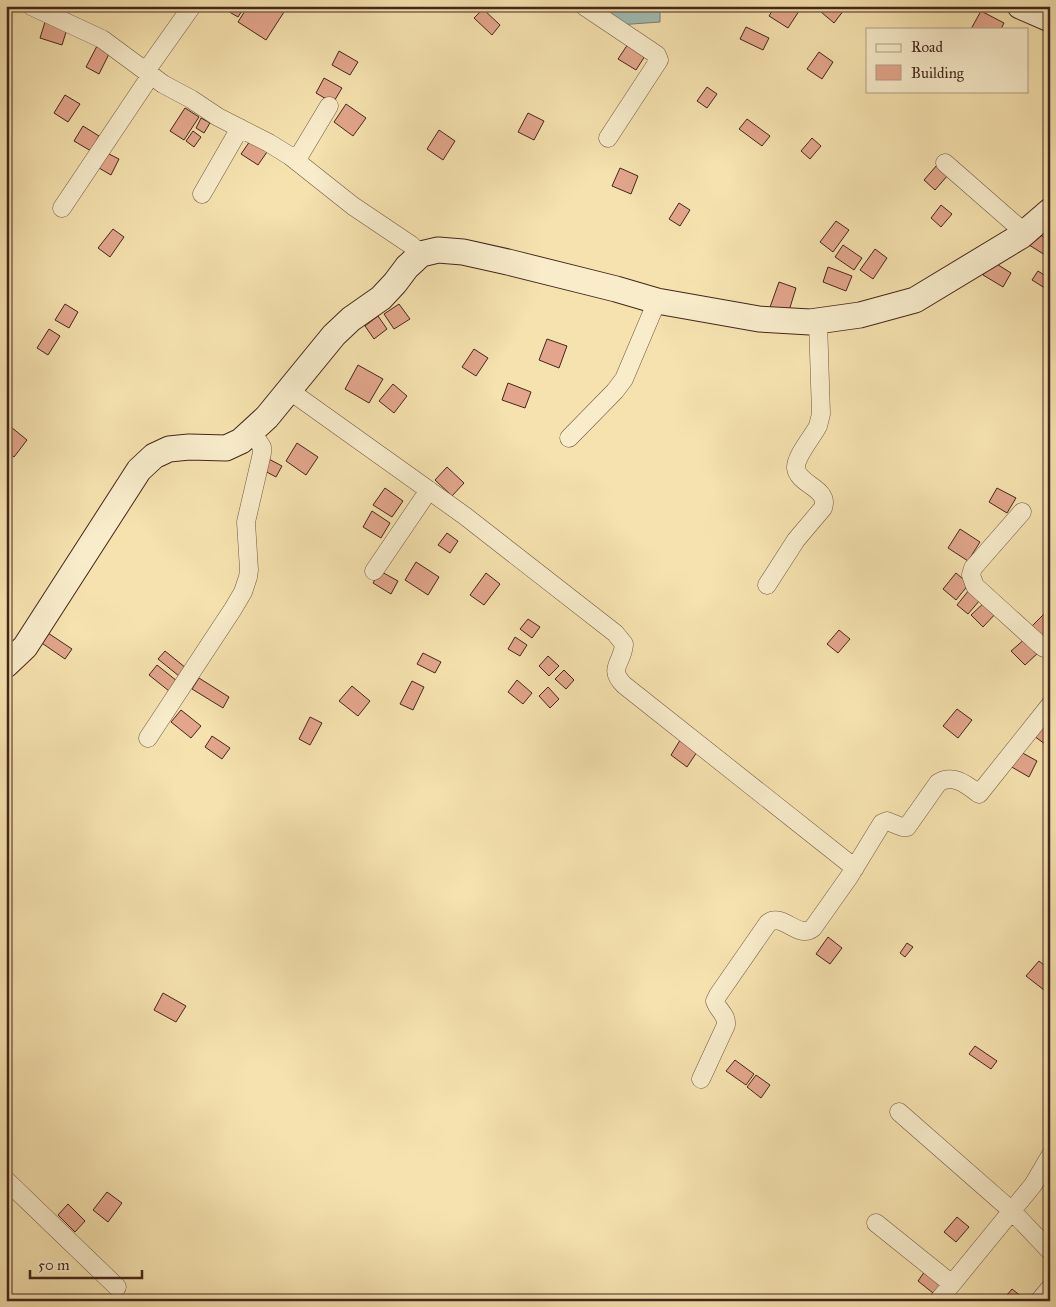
<svg xmlns="http://www.w3.org/2000/svg" width="1056" height="1307" viewBox="0 0 1056 1307" font-family="'IM FELL Great Primer',serif">
<style>
.water{fill:#9fbcb4;stroke:#7b8077}
.building{fill:#e3a68c;stroke:#44261b}
.lines{fill:none;stroke-linecap:round;stroke-linejoin:round}
.street-casing{stroke:#705540;stroke-width:19}
.secondary-casing{stroke:#44261b;stroke-width:27}
.street{stroke:#f8eccb;stroke-width:18}
.secondary{stroke:#f8eccb;stroke-width:25}
</style>
<rect width="100%" height="100%" fill="#f5e2af"/>
<filter id="stains"><feTurbulence type="fractalNoise" baseFrequency=".004" numOctaves="4"/><feColorMatrix values="0 0 0 0 .2 0 0 0 0 .09 0 0 0 0 .02 0 0 0 .5 -.17"/></filter>
<radialGradient id="worn" r=".72"><stop offset=".6" stop-color="#630" stop-opacity="0"/><stop offset="1" stop-color="#630" stop-opacity=".3"/></radialGradient>
<path class="water" d="M591,6H660V22L618,25Z"/>
<path class="building" d="M219,6H245L238,17Z
M248,6H276L284,12L266,40L238,22Z
M775,6H798L801,8L788,28L769,16Z
M814,6H847L834,23Z
M483,9L500,25L492,35L474,18Z
M981,11L1004,23L1001,29H971Z
M45,22L67,29L62,45L40,38Z
M746,27L769,38L763,50L740,39Z
M628,44L645,56L636,70L618,59Z
M97,46L110,52L99,74L86,67Z
M339,51L358,62L350,75L332,65Z
M819,52L833,62L822,79L807,69Z
M324,78L342,88L333,103L316,93Z
M707,87L717,94L707,108L697,101Z
M65,95L80,104L68,122L54,113Z
M346,104L366,118L353,136L334,122Z
M185,108L199,117L184,140L170,131Z
M528,113L544,121L534,140L518,132Z
M201,118L210,123L204,133L196,128Z
M747,119L770,136L762,146L739,129Z
M83,126L99,136L91,151L74,141Z
M439,130L455,141L443,160L427,149Z
M193,131L201,137L194,147L186,141Z
M812,138L821,146L810,159L801,151Z
M250,141L267,152L258,165L241,154Z
M107,153L119,159L111,175L99,168Z
M937,165L948,175L935,190L924,180Z
M620,168L638,176L631,194L612,186Z
M679,203L690,210L680,226L669,219Z
M941,205L952,214L941,227L931,218Z
M836,221L849,230L833,252L820,242Z
M113,229L124,237L110,257L98,248Z
M1034,231L1050,241V247L1045,255L1026,243Z
M843,245L862,258L854,270L835,257Z
M875,249L887,258L873,279L860,270Z
M992,261L1011,273L1003,287L983,275Z
M828,267L852,276L846,291L823,282Z
M1038,271L1050,279V287L1048,290L1032,280Z
M779,282L796,288L788,314L769,310Z
M65,304L78,312L69,328L55,320Z
M399,304L410,319L394,329L384,314Z
M378,316L387,329L374,339L365,326Z
M49,329L60,336L48,355L37,348Z
M547,339L567,346L559,368L539,360Z
M474,349L488,358L476,376L462,367Z
M358,365L383,379L369,403L345,389Z
M508,383L531,392L525,408L502,400Z
M393,384L407,396L394,413L379,401Z
M11,427L27,440L14,457L6,451V434Z
M297,443L318,457L306,475L286,461Z
M267,458L282,466L276,477L261,469Z
M447,467L464,483L452,496L435,480Z
M385,488L403,501L392,517L373,505Z
M997,488L1016,498L1007,513L989,502Z
M372,511L390,523L381,538L363,527Z
M960,529L980,542L968,561L948,548Z
M447,533L458,541L450,553L438,545Z
M416,562L439,577L428,595L405,580Z
M380,571L398,581L391,594L373,583Z
M486,573L500,584L484,605L470,595Z
M956,573L969,584L956,600L943,589Z
M969,590L980,600L968,614L957,605Z
M987,600L998,611L983,627L971,615Z
M1047,611L1050,613V639L1048,641L1032,626Z
M528,619L540,627L532,638L520,629Z
M42,629L72,649L65,659L36,639Z
M839,630L850,639L838,653L827,644Z
M515,637L527,645L520,656L508,649Z
M1026,638L1039,652L1025,665L1011,651Z
M165,651L186,668L179,676L158,659Z
M423,653L441,662L435,673L417,664Z
M548,656L559,666L549,676L539,666Z
M157,665L177,681L169,691L149,675Z
M564,670L574,680L566,689L555,679Z
M199,678L229,697L223,708L192,689Z
M517,680L532,693L523,704L508,692Z
M412,681L424,687L413,710L400,704Z
M352,686L370,701L358,716L339,701Z
M548,687L559,699L550,708L539,696Z
M957,709L972,720L958,738L943,726Z
M181,710L201,726L191,738L171,722Z
M310,717L322,723L310,745L299,739Z
M1041,719L1050,726L1049,747L1030,733Z
M212,736L230,748L222,759L205,747Z
M682,737L699,749L687,767L671,755Z
M1019,751L1037,761L1029,777L1010,766Z
M828,937L842,948L830,964L816,954Z
M907,943L913,947L905,957L900,953Z
M1039,961L1050,970V984L1044,990L1026,976Z
M163,993L186,1006L176,1022L154,1010Z
M975,1046L997,1061L991,1069L969,1054Z
M735,1060L754,1074L746,1085L726,1071Z
M756,1075L770,1085L761,1098L747,1087Z
M107,1192L122,1203L108,1222L93,1210Z
M68,1204L85,1221L75,1232L58,1215Z
M957,1217L969,1227L956,1242L944,1232Z
M925,1271L944,1281L933,1293L918,1281Z
M1012,1289L1022,1297L1018,1301H1002Z"/>
<g class="lines">
<g class="street-casing">
<path id="street" d="M31,6L102,39L163,84L191,99L218,117L269,143L290,156L353,206L411,245L421,254
M584,6L657,55L659,60L608,138
M146,71L192,6
M296,161L329,106
M945,163L1025,233
M202,194L240,128
M62,208L151,75
M290,391L465,516L615,633L624,644C623,663 607,668 624,685L855,868
M569,438L615,391L624,379L657,301
M1022,512L973,568L971,575L975,586L1039,644L1044,648H1050
M374,571L429,490
M767,585L796,540L823,508C830,488 798,485 796,468C795,457 813,436 818,426C819,422 820,418 821,414L818,321
M148,738L233,609L243,592L248,577L249,570L246,522L262,453V447L252,432
M701,1079L726,1025C727,1014 718,1011 715,1001L718,995L768,923C783,912 798,940 813,928L849,877L882,823L887,821L902,827H907L938,783C953,773 967,785 979,794L1050,705
M899,1112L1012,1211L1050,1251
M6,1180L117,1287
M876,1223L952,1284
M938,1301L1033,1185L1050,1156
M1039,1301L1050,1288"/>
</g>
<g class="secondary-casing">
<path id="secondary" d="M1020,6L1050,19
M6,665L25,647L139,470L154,456L169,449L189,447L226,448L241,441L267,417L334,335L351,319L381,298L395,283L407,267L421,254L438,250L463,252L508,262L616,289L657,301L759,319L810,322L860,315L915,300L1021,236L1050,211"/>
</g>
<use href="#street" class="street"/>
<use href="#secondary" class="secondary"/>
</g>
<rect width="1056" height="1307" fill="none" stroke="#f5e2af" stroke-width="25"/>
<rect x="8" y="8" width="1041" height="1292" fill="none" stroke="#44261b" stroke-width="2.5"/>
<rect x="12" y="12" width="1031" height="1282" fill="none" stroke="#44261b"/>
<rect x="866" y="28" width="162" height="65" fill="#f8eccb" stroke="#b09d85"/>
<rect x="876" y="44" width="25" height="8" fill="#f8eccb" stroke="#b09d85"/>
<text x="911" y="52" font-size="15" fill="#44261b">Road</text>
<rect x="876" y="65" width="25" height="15" fill="#e3a68c" stroke="#b09d85"/>
<text x="911" y="78" font-size="15" fill="#44261b">Building</text>
<path d="M30 1270v8h112v-8" fill="none" stroke="#44261b" stroke-width="2.5"/>
<text x="38" y="1270" font-size="15" fill="#44261b" stroke="#f8eccb" stroke-width="4" paint-order="stroke">50 m</text>
<rect width="100%" height="100%" filter="url(#stains)"/>
<rect width="100%" height="100%" fill="url(#worn)"/>
</svg>
